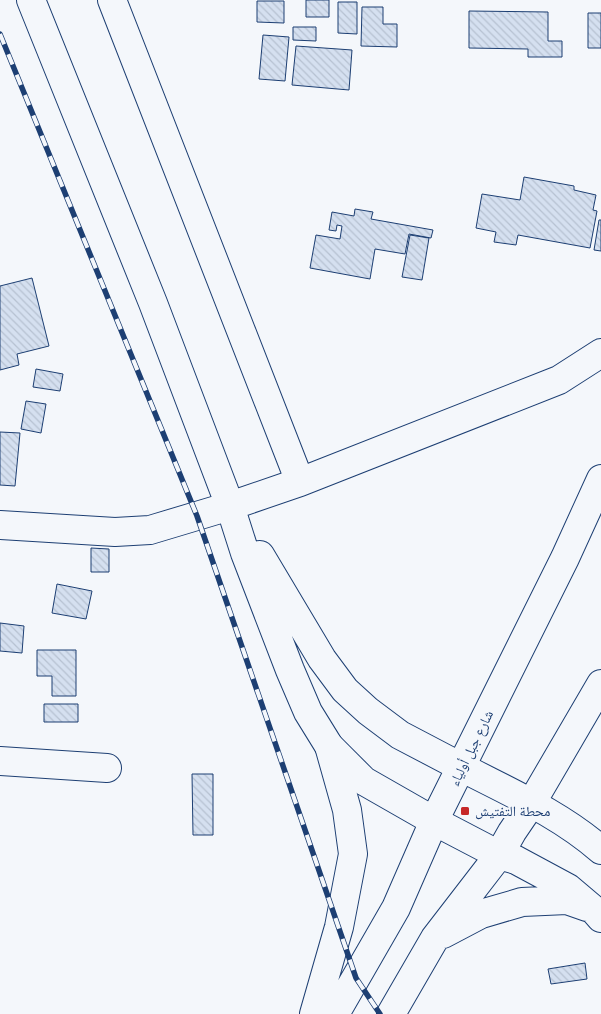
<svg xmlns="http://www.w3.org/2000/svg" width="601" height="1014" viewBox="0 0 601 1014" font-family="Roboto,'Noto Naskh Arabic',sans-serif">
<style>
.building{fill:url(#building-back-hatch);stroke:#1d3f73}
.lines{fill:none;stroke-linecap:round;stroke-linejoin:round}
.minor-casing{stroke:#1d3f73;stroke-width:30}
.major-casing{stroke:#1d3f73;stroke-width:30}
.minor{stroke:#f4f7fb;stroke-width:28}
.major{stroke:#f4f7fb;stroke-width:28}
.rail-casing{stroke:#1d3f73;stroke-width:5.5}
.rail{stroke:#f4f7fb;stroke-width:4;stroke-dasharray:11;stroke-linecap:butt}
.poi-dot{fill:#c62828;stroke:#f4f7fb;stroke-width:2}
.labels{text-anchor:middle;stroke-width:4;stroke-linejoin:round;paint-order:stroke}
.street-label{font-size:14px;fill:#1d3f73;stroke:#f4f7fb}
.poi-label{font-size:14px;fill:#1d3f73;stroke:#f4f7fb;text-anchor:start}
</style>
<defs>
<pattern id="building-back-hatch" width="6" height="6" patternUnits="userSpaceOnUse" patternTransform="scale(1.25)"><rect width="6" height="6" fill="#d5e0f0"/><path d="M-1 5l2 2M0 0l6 6M5-1l2 2" fill="none" stroke="#b6c1d1"/></pattern>
</defs>
<rect width="100%" height="100%" fill="#f4f7fb"/>
<path class="building" d="M306,0H329V17H306Z
M257,1H284V23L257,22Z
M338,2H357V34L338,33Z
M362,7H383V24H397V47L361,46Z
M469,11L548,12V41H562V57H528V49L469,48Z
M588,13H601V48H588Z
M293,27H316V41L293,40Z
M263,35L289,37L285,81L259,79Z
M296,46L352,50L349,90L292,85Z
M524,177L574,186V190L596,195L593,210L597,211L590,248L518,235L516,245L494,242L496,232L476,228L482,194L520,200Z
M355,209L373,212L371,219L433,230L431,238L409,234L405,254L375,249L370,279L310,268L316,235L340,239L342,226L337,225L336,231L329,230L332,212L354,216Z
M599,220H601V251L594,250Z
M410,235L429,238L422,280L402,277Z
M32,278L49,346L17,354L19,365L0,370V286Z
M36,369L63,374L60,391L33,387Z
M26,401L46,404L41,433L21,429Z
M0,432L20,433L15,486L0,485Z
M91,548L109,549V572H91Z
M57,584L92,591L86,619L52,613Z
M0,623L24,626L22,653L0,651Z
M37,650H76V696H52V676H37Z
M44,704H78V722H44Z
M192,774H213V835H193Z
M585,963L587,979L551,984L548,969Z"/>
<g class="lines">
<g class="minor-casing">
<path id="minor" d="M31,0L153,303L230,506L245,553L290,670L308,712L329,746L364,781L434,821
M112,0L300,482
M0,525L115,532L150,530L230,506L300,482L559,380L601,353
M260,555L322,659L345,690L368,711L400,735L461,767
M0,761L107,768"/>
</g>
<g class="major-casing">
<path id="major" d="M461,767C509,792 560,814 601,850
M434,821L499,855L516,860L568,888L594,910L601,918
M443,934L481,914L522,902L567,900L587,907
M314,1014L339,927L353,854L347,810L329,746
M335,1014L396,908L434,821L565,558L601,479
M391,1014L435,938L499,855L512,832L531,804L601,684"/>
</g>
<use href="#minor" class="minor"/>
<use href="#major" class="major"/>
<g class="rail-casing">
<path id="rail" d="M0,34L197,516L356,978L380,1014"/>
</g>
<use href="#rail" class="rail"/>
</g>
<rect class="poi-dot" x="460" y="806" width="10" height="10" rx="2.5"/>
<g class="labels">
<g class="street-label">
<text transform="translate(471 748) rotate(-64)" y="5">شارع جبل أولياء</text>
</g>
<g class="poi-label">
<text x="475" y="816">محطة التفتيش</text>
</g>
</g>
</svg>
